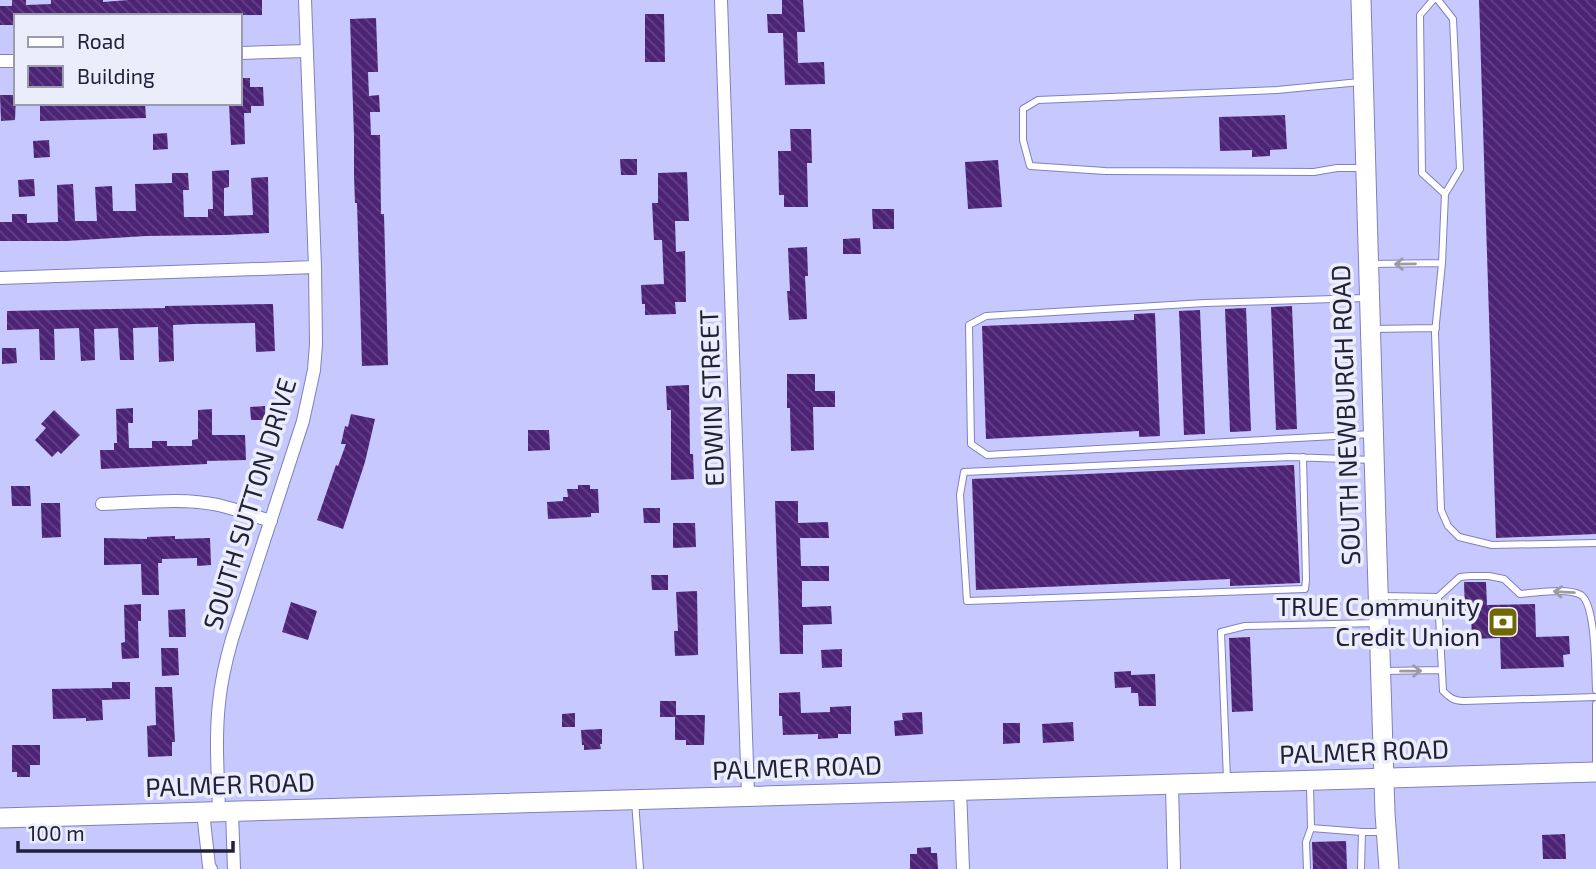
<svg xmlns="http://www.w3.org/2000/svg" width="1596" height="869" viewBox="0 0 1596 869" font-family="'Exo 2',sans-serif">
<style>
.building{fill:url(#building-back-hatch)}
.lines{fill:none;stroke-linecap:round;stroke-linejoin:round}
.lane-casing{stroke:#8080be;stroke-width:8}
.street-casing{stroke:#8080be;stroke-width:14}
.secondary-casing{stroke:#8080be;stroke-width:21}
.lane{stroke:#fff;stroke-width:6}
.street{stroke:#fff;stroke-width:12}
.secondary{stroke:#fff;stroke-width:19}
.oneway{stroke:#9b9ba6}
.labels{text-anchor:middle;stroke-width:7;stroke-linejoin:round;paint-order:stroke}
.street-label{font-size:26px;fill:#21213a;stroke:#ecedfb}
.poi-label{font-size:26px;fill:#21213a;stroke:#ecedfb;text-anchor:end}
</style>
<defs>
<pattern id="building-back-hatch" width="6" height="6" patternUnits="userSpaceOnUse" patternTransform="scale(1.75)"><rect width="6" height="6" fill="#4d2376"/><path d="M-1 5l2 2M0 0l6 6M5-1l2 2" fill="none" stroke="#634286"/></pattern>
</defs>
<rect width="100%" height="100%" fill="#c7c8fd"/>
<path class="building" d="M12,0H26V5L51,4V0H103V2L128,0H262V15L16,16V25H0V6H12Z
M782,0H803L805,32H797L798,63L824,62L825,84L785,85L783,33H768L767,14H782Z
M1479,0H1596V534L1496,538Z
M645,14H664L665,62H645Z
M376,18L378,72H368L369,96L379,95L380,112H370L371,135H380L381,214H384L388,365L362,366L357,203H355L354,175V136L350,19Z
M240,78H250V87H263L264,106H251V113H244L245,144L231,145L229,103H240Z
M0,95H16L15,120L1,121Z
M40,103H145L146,118L40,121Z
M1285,115L1287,149L1270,150V156L1252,157V150L1220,151L1219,117Z
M790,129H811L812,163H807L808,207H784V195H779L778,151H791Z
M167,133L168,149L153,150V134Z
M49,140L50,157L34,158L33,141Z
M620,159H637V175H621Z
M998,160L1002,207L968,209L965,162Z
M229,170V187L224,188V216L253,215L251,178L268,177L269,233L225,235L146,236L66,241H0V222H12V214H27V223L58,222L57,185L73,184L75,221H97L95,187L112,186L113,211H136L135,184L172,183V173H188L189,190H183L184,217H208V209H213L212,171Z
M687,172L689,221H675L676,252L685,251L686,302H675L676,314L645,315V304H642L641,285L664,284L662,240H654L652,203H658V173Z
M34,179L35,196L19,197L18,180Z
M872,209H894V229H873Z
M860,238L861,254H843V239Z
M807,247L808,276H805L807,319L789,320L787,291H790L788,248Z
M273,304L275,351L256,352L255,323L193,324L173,325L174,361L159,362L158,327L133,328L134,360H120L118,328L94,329L95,360L81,361L79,328L54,329L55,360H40L39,329L7,330V311L165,308V306Z
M1292,306L1297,429L1276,430L1271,307Z
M1246,308L1251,431L1230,432L1225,309Z
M1200,310L1205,434L1184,435L1179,311Z
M1155,313L1160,436L1139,437V431L986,439L982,326L1134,320V314Z
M2,348H16L17,363L2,364Z
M787,374H815V391H835V407H813L814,450L791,451L790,408H787Z
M689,385L690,454H693L694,479L671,480V410H667L666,386Z
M265,406V420H251L250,407Z
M133,408V423H128L129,448H152V441H167V446H192V440L198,439V410L212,409V435H245L246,460L207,461V464L101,469L100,450H114V443H117L116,409Z
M54,410L80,435L61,454L58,451L52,457L35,440L46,428L41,424Z
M351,414L375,419L365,462L343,529L317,520L336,465L338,466L346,444H341L345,426L348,427Z
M528,430H549L550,450L528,451Z
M1294,465L1300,583L1230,586V579L976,590L972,479Z
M578,485H590V489H598L599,513H591V517L548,519L547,502L563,501V497H568L567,489H578Z
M11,486H30L31,506H12Z
M775,501H798V523L828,522L829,538H800L801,566H829V581H802V607L831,606L832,624L803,625V654H780Z
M41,503H60L61,537L42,538Z
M643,508H660V523H644Z
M673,523H695L696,547L673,548Z
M175,536V539L210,538L211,565L197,566V558L162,559V563H158L159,595H142L141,564L104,565V538L147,539V537Z
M651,575H668V590H652Z
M1464,582H1486L1487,605L1535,604L1536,637L1569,636L1570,654L1563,655L1564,667L1501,669L1500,638L1472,639L1471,612H1465Z
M697,591L698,655L675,656L674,631H678L676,592Z
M291,602L317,611L308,640L282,632Z
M141,604V621H138L139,658L122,659L121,643L125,642L124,605Z
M185,609L186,637H169L168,610Z
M1250,637L1253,711L1232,712L1229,638Z
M161,648H178L179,675L162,676Z
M842,649V667L822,668L821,650Z
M1131,671V675L1155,674L1156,706H1139L1138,693H1131V687L1115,688L1114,672Z
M112,682H130V699L102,700L103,720L86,721V718L53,719L52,689L112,688Z
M155,687H172L175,742H172V756L148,757L147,726L156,725Z
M800,692L801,713L830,712V707L851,706V734H838V738L818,739V734L783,735L782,716H779V693Z
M660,701H676V715H705L704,745H686V740H675V717H660Z
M922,712L923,734L895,736L894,721L903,720L902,713Z
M575,713V727H562V714Z
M1073,722L1074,741L1043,743L1042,724Z
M1003,723H1020V743L1003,744Z
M602,729V744H600L601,749L584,750V745H582L581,730Z
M12,745H40V765H30V777H17V772H12Z
M1565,834L1566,859H1543L1542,835Z
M1346,841L1347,869H1313L1312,842Z
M931,847V853H937L938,869H910V854H917V848Z"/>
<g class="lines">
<g class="lane-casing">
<path id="lane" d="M1433,0L1420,15L1422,173L1445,194L1460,169L1453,19L1438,0
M1360,82L1277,90L1038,100L1023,109V140L1030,166L1105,171L1314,172L1337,168H1363
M1445,194L1442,263L1435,333L1441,510L1448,526L1459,537L1492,545L1596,543
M1371,264L1442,263
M1366,298L1205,303L986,316L969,325L971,444L987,455L1372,434
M1371,329L1436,328
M1303,457L1306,580L1305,589L967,601L960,495L964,472L1290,457L1373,460
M1381,596L1438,597L1460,577L1470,576H1489L1504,579L1520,594C1536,593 1567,587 1581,595C1596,605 1595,670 1596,690
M1438,597L1443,691C1450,698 1454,701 1464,701L1596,697
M1384,671L1441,670
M1596,770V704
M1227,779L1221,632L1245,626L1377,623
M635,801L640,869
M1311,828L1362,832H1383
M1307,869L1306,842L1311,828L1310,785
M1361,869L1362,832"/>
</g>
<g class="street-casing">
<path id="street" d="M721,0L748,795
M240,53L307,51
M0,61H16
M0,278L315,267
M102,504C140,503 181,497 218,505C236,509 254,516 271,521
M1172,784L1174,869
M960,789L963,869
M219,811C218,775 215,739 219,703C221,681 226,660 232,639L303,421L314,370L316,344L315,267L305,0
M232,811L234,869
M203,812L209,866L211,869"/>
</g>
<g class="secondary-casing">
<path id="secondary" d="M1361,0C1367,271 1377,542 1385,813L1389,869
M0,818L1596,772"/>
</g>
<use href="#lane" class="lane"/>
<use href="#street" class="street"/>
<use href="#secondary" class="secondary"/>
</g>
<defs><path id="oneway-shaft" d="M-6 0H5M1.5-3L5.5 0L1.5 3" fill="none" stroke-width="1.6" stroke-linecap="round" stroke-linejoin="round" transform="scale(1.75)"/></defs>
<g class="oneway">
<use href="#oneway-shaft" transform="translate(1405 264) rotate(179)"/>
<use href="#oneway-shaft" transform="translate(1564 592) rotate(-177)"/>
<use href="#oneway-shaft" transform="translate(1411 671) rotate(-1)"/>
</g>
<defs>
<g id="bank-square" transform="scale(1.575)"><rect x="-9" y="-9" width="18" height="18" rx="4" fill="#706800" stroke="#ecedfb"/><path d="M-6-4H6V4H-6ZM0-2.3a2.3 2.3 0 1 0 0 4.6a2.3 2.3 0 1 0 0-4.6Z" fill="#fff"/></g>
</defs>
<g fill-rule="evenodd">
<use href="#bank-square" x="1503" y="622"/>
</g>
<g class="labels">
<g class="street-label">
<text transform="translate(712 398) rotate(-92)" y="9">EDWIN STREET</text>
<text transform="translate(1346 415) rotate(-92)" y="9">SOUTH NEWBURGH ROAD</text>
<text transform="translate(250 504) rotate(-73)" y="9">SOUTH SUTTON DRIVE</text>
<text transform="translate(1364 752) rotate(-2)" y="9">PALMER ROAD</text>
<text transform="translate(797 768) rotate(-2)" y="9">PALMER ROAD</text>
<text transform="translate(230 785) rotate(-2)" y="9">PALMER ROAD</text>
</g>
<g class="poi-label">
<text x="1480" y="616">TRUE Community<tspan x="1480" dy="30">Credit Union</tspan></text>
</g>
</g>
<rect x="14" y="14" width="228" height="91" fill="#ecedfb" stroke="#9b9bae" stroke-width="2"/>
<rect x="28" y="37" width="35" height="10" fill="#ffffff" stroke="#9b9bae" stroke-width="2"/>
<text x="77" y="49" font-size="21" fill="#21213a">Road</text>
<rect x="28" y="66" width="35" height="21" fill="url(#building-back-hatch)" stroke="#9b9bae" stroke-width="2"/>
<text x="77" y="84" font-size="21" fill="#21213a">Building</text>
<path d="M18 841v10h215v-10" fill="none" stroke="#21213a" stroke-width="3.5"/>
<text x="28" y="841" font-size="21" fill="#21213a" stroke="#ecedfb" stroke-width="5" paint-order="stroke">100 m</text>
</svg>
